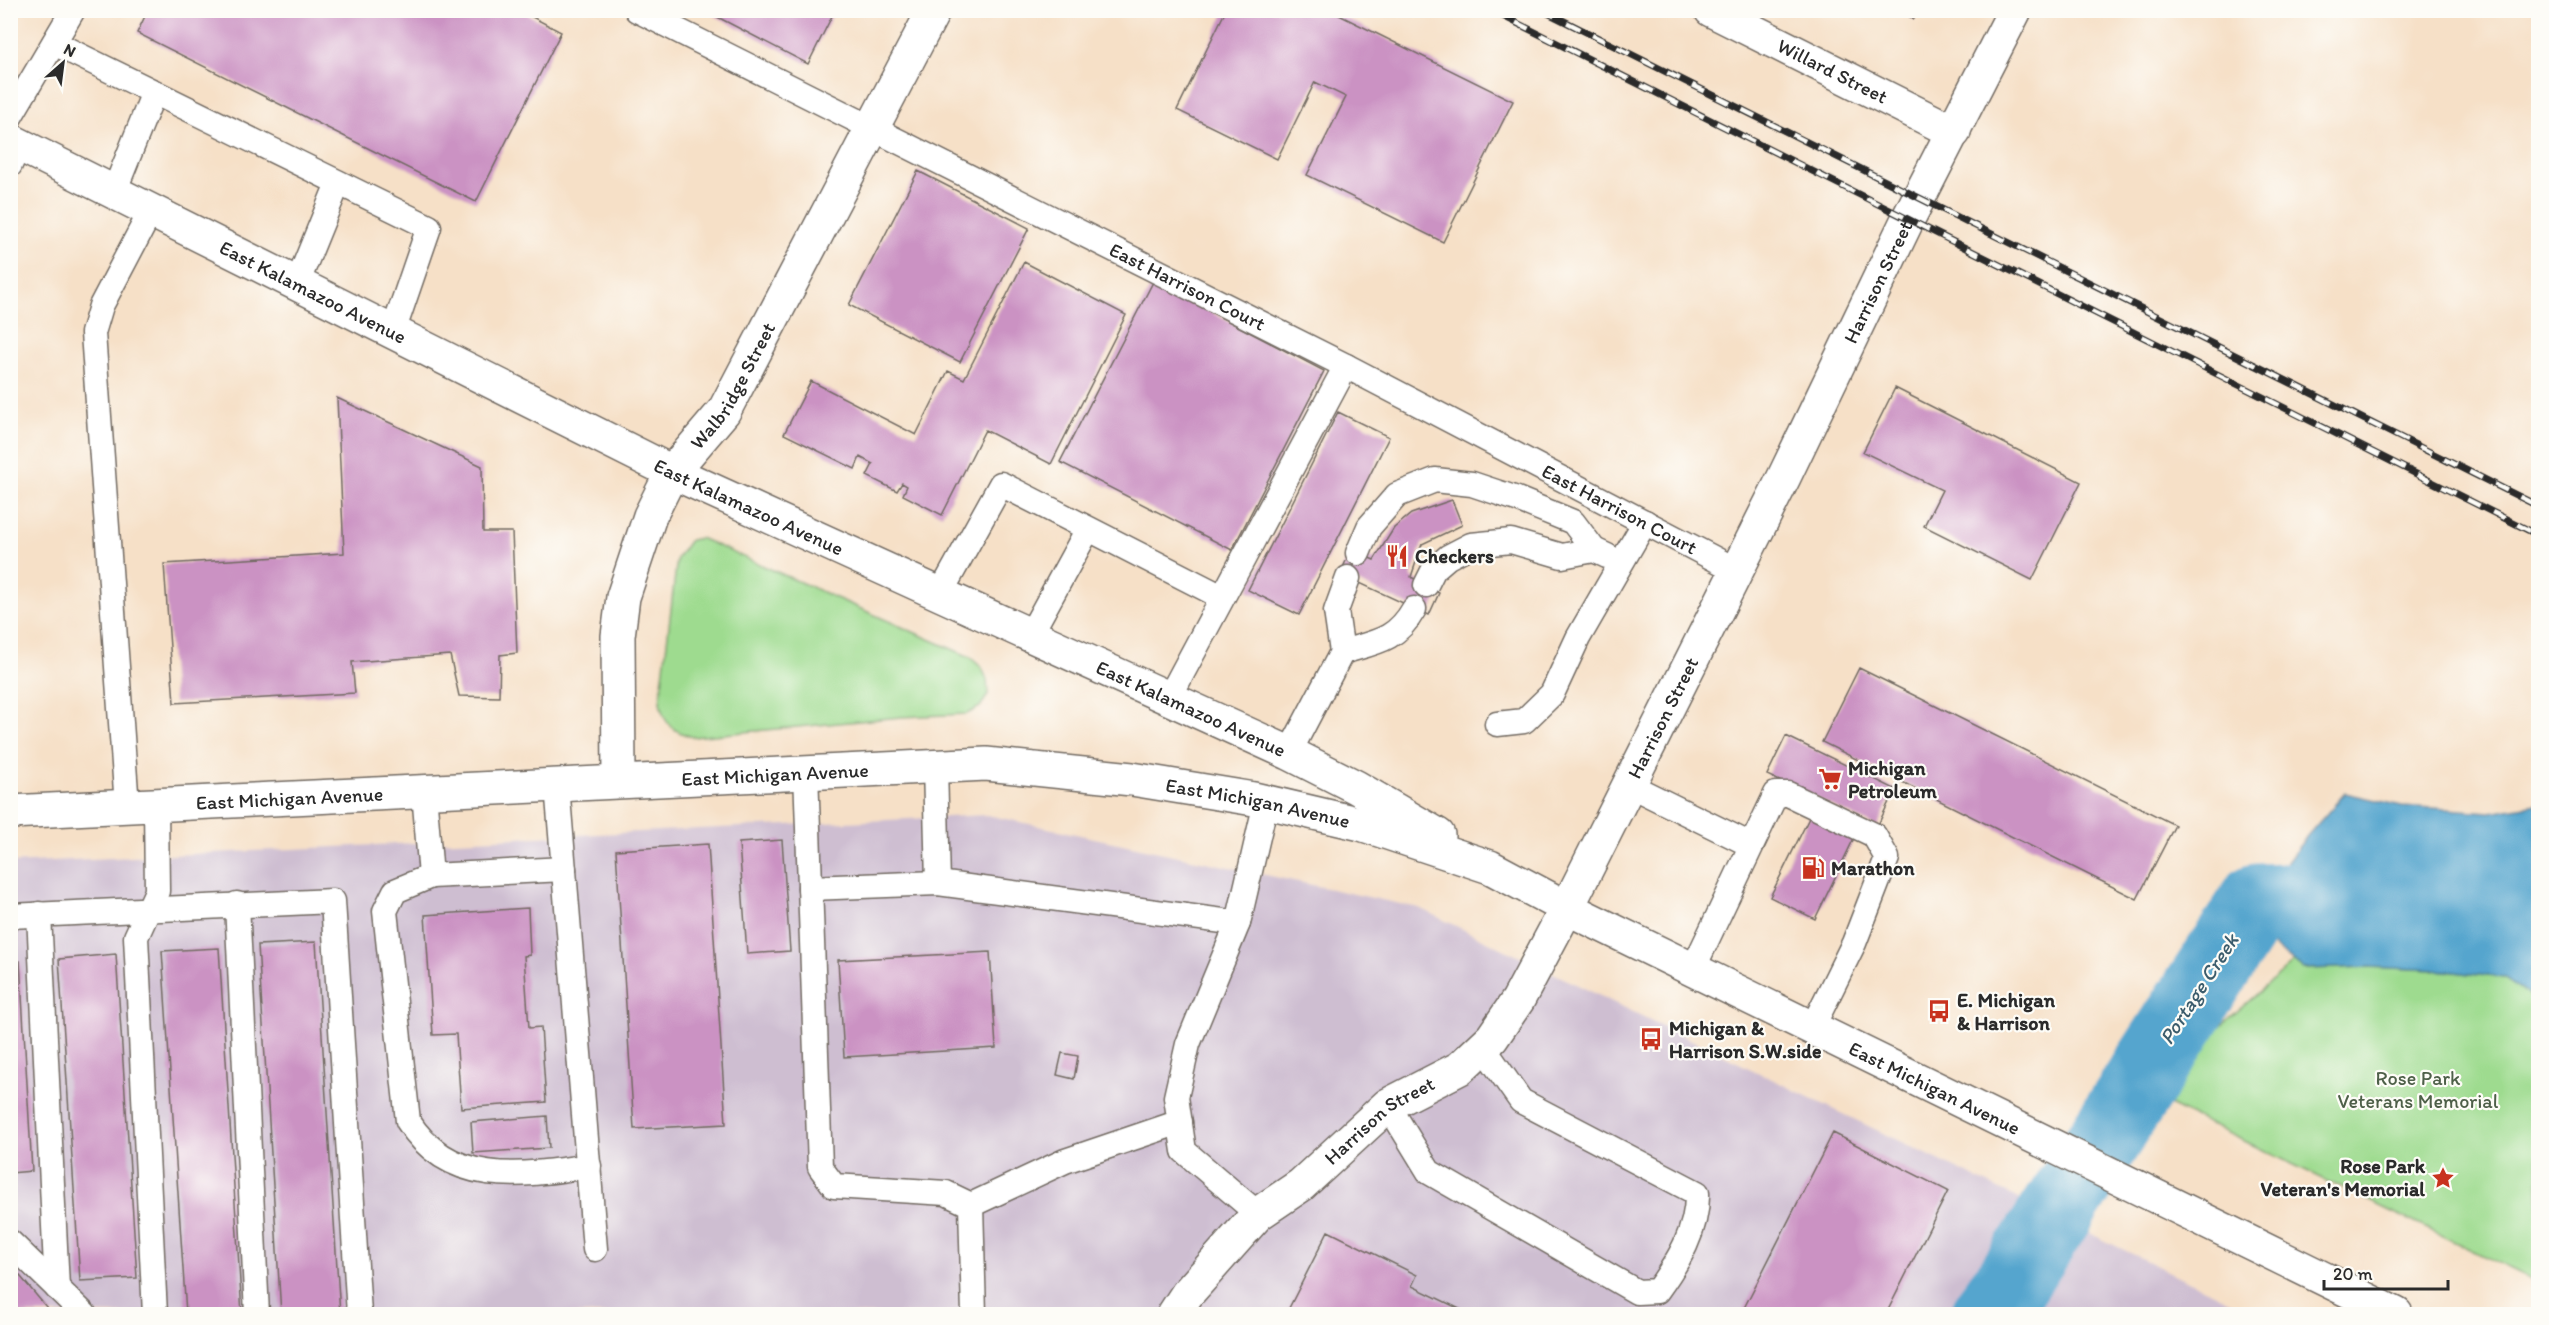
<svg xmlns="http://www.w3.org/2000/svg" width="2549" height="1325" viewBox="0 0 2549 1325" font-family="Itim,sans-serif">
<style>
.industrial{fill:#cebed1}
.green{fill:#9edb8f;stroke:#64835d;stroke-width:1.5}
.water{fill:#54a5ce;stroke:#40687c;stroke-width:1.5}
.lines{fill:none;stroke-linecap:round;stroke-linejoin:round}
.river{stroke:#54a5ce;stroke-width:75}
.building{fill:#cb92c3}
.service-casing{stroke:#726a62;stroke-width:27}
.minor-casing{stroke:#726a62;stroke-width:36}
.tertiary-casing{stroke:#726a62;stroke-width:36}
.primary-casing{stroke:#726a62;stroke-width:36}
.service{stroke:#fff;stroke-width:24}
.minor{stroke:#fff;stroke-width:33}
.tertiary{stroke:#fff;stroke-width:33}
.primary{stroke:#fff;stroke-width:33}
.rail-casing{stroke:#2b2b2b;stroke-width:7}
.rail{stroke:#fdfcf7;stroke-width:4.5;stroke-dasharray:14;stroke-linecap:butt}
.labels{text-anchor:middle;stroke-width:4.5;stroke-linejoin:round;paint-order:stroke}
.street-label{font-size:20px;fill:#2b2b2b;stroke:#fdfcf7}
.poi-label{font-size:20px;font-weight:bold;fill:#2b2b2b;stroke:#fdfcf7;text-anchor:start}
.park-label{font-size:20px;fill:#4e6049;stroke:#fdfcf7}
.water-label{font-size:21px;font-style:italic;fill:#3b5c6c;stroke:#fdfcf7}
</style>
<rect width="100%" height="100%" fill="#fdfcf7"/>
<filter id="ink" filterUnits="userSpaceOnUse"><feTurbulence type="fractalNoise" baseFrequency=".0167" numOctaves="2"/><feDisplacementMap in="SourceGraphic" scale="12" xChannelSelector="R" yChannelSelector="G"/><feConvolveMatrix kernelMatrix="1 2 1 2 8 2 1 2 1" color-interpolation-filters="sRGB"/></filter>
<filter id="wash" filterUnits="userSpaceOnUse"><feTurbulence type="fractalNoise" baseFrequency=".008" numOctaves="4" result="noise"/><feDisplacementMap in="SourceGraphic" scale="24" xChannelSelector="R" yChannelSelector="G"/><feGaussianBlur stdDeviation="1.35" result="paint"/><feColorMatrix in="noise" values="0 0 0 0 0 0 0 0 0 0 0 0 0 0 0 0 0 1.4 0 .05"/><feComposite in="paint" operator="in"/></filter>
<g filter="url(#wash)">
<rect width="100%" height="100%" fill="#f6e0c7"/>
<path class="industrial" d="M987,815L1419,908L2256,1314H11L10,863Z"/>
<path class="green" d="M700,538L970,657L982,668L987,680L988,695L980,707L967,714L901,717L693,737C673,732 663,723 660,702L677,558L690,540Z
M2294,962L2303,969L2368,967L2437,970L2505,978L2534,999L2538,1006V1282L2163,1102L2165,1074Z"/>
<path class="water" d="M2345,793L2402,806L2490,812L2538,804V1006L2534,999L2505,978L2437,970L2368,967L2303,969L2264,938L2257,901L2307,836Z"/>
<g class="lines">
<path class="river" d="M1988,1314L2014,1279L2257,901L2538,893"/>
</g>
<g id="blocks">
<path class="building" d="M148,10H519L561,32L476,202L137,33Z
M704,10H835L808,64Z
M1226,10H1329L1513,101L1443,242L1307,175L1346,97L1315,82L1277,159L1177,110Z
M1896,10H1918L1914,19Z
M918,171L1029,228L960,362L849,305Z
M1024,262L1126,315L1051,464L985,430L942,515L903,495L907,486L902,483L897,491L867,476L873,464L860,457L855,469L784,434L811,381L916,435L948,371L964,379Z
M1153,282L1324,371L1232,550L1060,462Z
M1895,388L2081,482L2032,580L1924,526L1942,490L1863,452Z
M337,398L482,466L483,532H512L517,653L500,655L499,697L459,696L450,655L352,662L355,693L174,703L164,564L344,553Z
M1338,412L1389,437L1299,615L1248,590Z
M1452,500L1462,525L1422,544L1411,577L1439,593L1429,615L1340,574L1351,550L1374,560L1394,528L1411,514Z
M1859,668L2175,825L2137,899L1822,742Z
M1786,736L1895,789L1877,827L1767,775Z
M1810,816L1854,838L1815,919L1770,897Z
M782,840L790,951L747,954L739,843Z
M708,844L726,1124L634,1129L616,850Z
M528,908L530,955L524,956L529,1028L541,1027L546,1102L461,1108L456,1034L433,1035L425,915Z
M316,942L340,1314H281L258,945Z
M219,948L242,1314H186L162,951Z
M990,952L996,1048L844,1057L838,960Z
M116,954L137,1278L80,1281L59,959Z
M10,961H20L32,1171L10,1173Z
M1062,1053L1078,1056L1074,1079L1057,1075Z
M547,1116L549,1148L473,1153L471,1122Z
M1833,1133L1948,1191L1886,1314H1741Z
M1328,1231L1417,1275L1412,1286L1470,1314H1286Z
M10,1264L47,1308L54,1314H10Z"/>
</g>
</g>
<g filter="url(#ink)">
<use href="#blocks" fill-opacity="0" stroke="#726a62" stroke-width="1.5"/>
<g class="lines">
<g class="service-casing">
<g id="service">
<path id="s1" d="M637,10L1346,366L1736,570"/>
<path d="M54,43L429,227L393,332"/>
<path d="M10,117L73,10"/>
<path d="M10,165L19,144"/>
<path d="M114,192L154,92"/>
<path d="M297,284L338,183"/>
<path d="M1358,553L1369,527L1397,495L1435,480L1472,484L1517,499L1573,522L1594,550"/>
<path d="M1426,585L1434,569L1448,557L1471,545L1511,541L1562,556L1594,550L1607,556"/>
<path d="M940,594L1001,484L1222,597"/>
<path d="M1030,635L1088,529"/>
<path d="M1342,652C1375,642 1396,641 1414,609"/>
<path d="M1169,698L1346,366"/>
<path d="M1497,724L1524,721L1552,694L1578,638L1645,522"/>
<path d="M1289,753L1342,652L1336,611L1348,578"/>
<path d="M935,766L938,883"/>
<path d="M806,772L820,1167L834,1186L946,1193L971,1205L974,1314"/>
<path d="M557,785L595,1249"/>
<path d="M1629,785L1751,845"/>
<path d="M424,792L431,876L395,891L385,911L408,1121C450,1188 522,1176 589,1166"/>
<path d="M127,806L93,333L101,306L151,211"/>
<path d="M431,876L564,869"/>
<path d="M810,888L938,883L1238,923L1266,802"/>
<path d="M237,904L257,1314"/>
<path d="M39,914L57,1288"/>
<path d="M10,916L333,901L359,1314"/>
<path d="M1238,923L1188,1044L1176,1097L1184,1151L1258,1214"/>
<path d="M1693,969L1776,794H1788L1874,835L1887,858L1854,943L1812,1028"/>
<path d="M1388,1105L1429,1172L1637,1292L1657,1291C1678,1262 1698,1230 1697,1193L1521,1101L1483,1047"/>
<path d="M971,1205L1065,1161L1180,1122"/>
<path d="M10,1242L84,1314"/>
<path d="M155,1314L136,937L157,891L156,805"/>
</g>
</g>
<g class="minor-casing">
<g id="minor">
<path id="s2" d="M1711,10L1954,132"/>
<path id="s3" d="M619,780L618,636L623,597L650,516L672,472L724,411L934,10"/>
<path id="s4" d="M1174,1314L1187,1294L1258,1214L1301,1185L1388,1105L1460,1068L1492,1038L1518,1000L1567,908"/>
</g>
</g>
<g class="tertiary-casing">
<g id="tertiary">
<path id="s5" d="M1567,908L1784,477L1908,219L2015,10"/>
</g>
</g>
<g class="primary-casing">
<g id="primary">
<path id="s6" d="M10,140L672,472L1289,753L1356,787L1438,835"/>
<path id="s7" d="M10,812L986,764L1132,779L1254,799L1361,824L1490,867L1567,908L2396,1314"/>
</g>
</g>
<use href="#service" class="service"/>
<use href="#minor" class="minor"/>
<use href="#tertiary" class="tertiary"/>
<use href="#primary" class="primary"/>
<g class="rail-casing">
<path id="rail" d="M1491,10L2538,535
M1542,10L2538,506"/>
</g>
<use href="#rail" class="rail"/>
</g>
</g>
<defs>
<g id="restaurant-bare" transform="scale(1.8)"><path d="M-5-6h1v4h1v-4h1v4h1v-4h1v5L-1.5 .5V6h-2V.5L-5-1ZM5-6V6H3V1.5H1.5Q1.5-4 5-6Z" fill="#c8321e" stroke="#fdfcf7" stroke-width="2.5" paint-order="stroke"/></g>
<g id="supermarket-bare" transform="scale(1.8)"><path d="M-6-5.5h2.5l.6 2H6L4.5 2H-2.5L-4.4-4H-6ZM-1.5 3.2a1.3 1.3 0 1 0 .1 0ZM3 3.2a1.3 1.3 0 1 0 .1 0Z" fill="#c8321e" stroke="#fdfcf7" stroke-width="2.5" paint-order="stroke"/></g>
<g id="fuel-bare" transform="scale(1.8)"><path d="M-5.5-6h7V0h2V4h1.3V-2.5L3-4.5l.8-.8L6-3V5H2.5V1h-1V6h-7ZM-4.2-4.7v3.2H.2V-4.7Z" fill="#c8321e" stroke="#fdfcf7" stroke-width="2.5" paint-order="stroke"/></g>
<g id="bus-bare" transform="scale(1.8)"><path d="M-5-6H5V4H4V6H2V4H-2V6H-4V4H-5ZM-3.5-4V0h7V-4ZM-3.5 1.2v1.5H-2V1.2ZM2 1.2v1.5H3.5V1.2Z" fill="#c8321e" stroke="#fdfcf7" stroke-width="2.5" paint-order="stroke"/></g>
<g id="sight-bare" transform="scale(1.8)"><path d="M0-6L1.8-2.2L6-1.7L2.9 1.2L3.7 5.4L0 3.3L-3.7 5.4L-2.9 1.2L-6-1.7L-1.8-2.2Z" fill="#c8321e" stroke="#fdfcf7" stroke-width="2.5" paint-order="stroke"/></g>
</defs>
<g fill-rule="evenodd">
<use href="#restaurant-bare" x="1397" y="556"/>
<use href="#supermarket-bare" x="1830" y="779"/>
<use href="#fuel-bare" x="1813" y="868"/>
<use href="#bus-bare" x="1939" y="1011"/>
<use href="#bus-bare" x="1651" y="1039"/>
<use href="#sight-bare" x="2443" y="1178"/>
</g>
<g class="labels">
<g class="street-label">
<text dy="7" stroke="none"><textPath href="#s2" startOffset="136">Willard Street</textPath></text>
<text dy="7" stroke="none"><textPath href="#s5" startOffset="699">Harrison Street</textPath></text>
<text dy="7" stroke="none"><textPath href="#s1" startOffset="616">East Harrison Court</textPath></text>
<text dy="7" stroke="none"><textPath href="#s6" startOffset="339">East Kalamazoo Avenue</textPath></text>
<text dy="7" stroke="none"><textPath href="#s3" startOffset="424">Walbridge Street</textPath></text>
<text dy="7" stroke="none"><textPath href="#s6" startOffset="825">East Kalamazoo Avenue</textPath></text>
<text dy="7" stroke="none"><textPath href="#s1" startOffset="1102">East Harrison Court</textPath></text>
<text dy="7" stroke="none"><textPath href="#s6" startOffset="1311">East Kalamazoo Avenue</textPath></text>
<text dy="7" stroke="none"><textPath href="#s5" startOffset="213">Harrison Street</textPath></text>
<text dy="7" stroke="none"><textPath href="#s7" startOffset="766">East Michigan Avenue</textPath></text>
<text dy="7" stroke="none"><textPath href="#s7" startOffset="280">East Michigan Avenue</textPath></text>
<text dy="7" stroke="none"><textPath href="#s7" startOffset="1252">East Michigan Avenue</textPath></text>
<text dy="7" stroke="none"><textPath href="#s7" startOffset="1990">East Michigan Avenue</textPath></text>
<text dy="7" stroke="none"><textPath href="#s4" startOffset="285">Harrison Street</textPath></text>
</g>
<g class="poi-label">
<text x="1415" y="563">Checkers</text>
<text x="1848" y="775">Michigan<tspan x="1848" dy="23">Petroleum</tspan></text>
<text x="1831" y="875">Marathon</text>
<text x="1957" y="1007">E. Michigan<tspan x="1957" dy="23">&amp; Harrison</tspan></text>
<text x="1669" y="1035">Michigan &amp;<tspan x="1669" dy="23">Harrison S.W.side</tspan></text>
<text x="2425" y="1173" text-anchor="end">Rose Park<tspan x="2425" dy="23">Veteran's Memorial</tspan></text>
</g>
<g class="park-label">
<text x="2418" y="1085">Rose Park<tspan x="2418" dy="23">Veterans Memorial</tspan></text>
</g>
<g class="water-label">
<text transform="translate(2199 989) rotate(-57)" y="7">Portage Creek</text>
</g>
</g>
<rect width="2549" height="1325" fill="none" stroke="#fdfcf7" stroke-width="36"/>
<g transform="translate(63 63) rotate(28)" stroke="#fdfcf7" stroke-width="4.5" paint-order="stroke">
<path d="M0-4.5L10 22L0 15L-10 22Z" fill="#2b2b2b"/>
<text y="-9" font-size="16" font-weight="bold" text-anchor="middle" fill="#2b2b2b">N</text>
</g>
<path d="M2324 1280v9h124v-9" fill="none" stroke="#2b2b2b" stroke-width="3"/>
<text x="2333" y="1280" font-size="18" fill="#2b2b2b" stroke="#fdfcf7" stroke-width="4.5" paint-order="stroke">20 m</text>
</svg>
